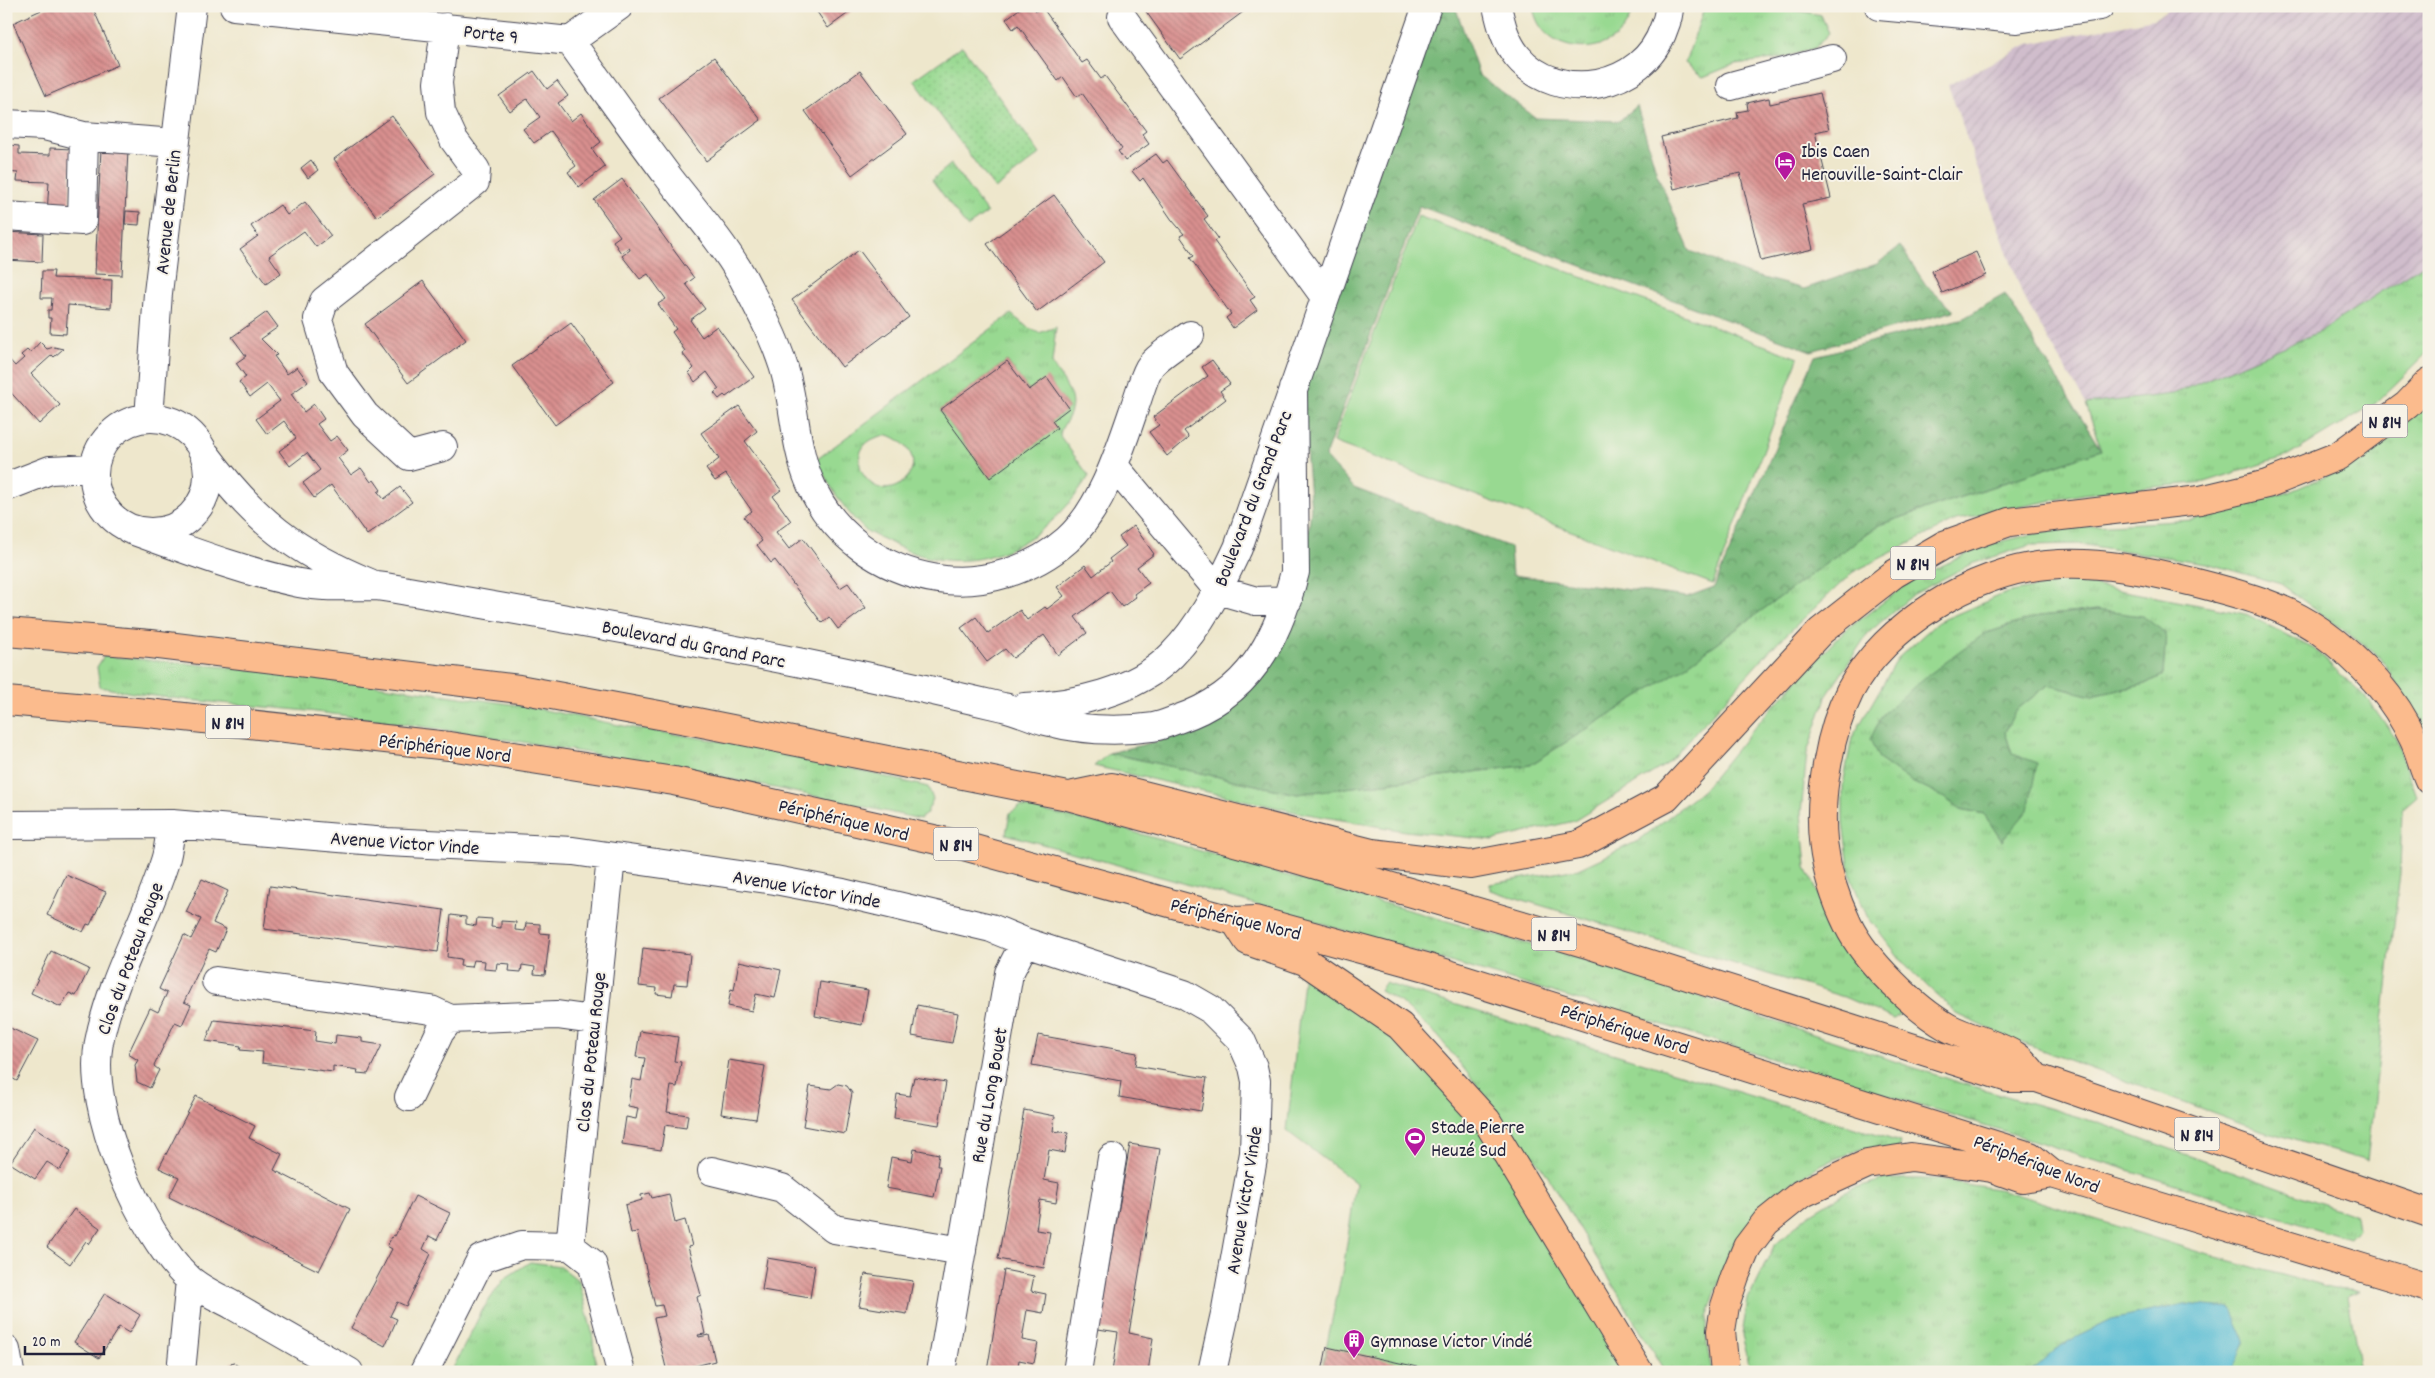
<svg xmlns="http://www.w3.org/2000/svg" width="2435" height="1378" viewBox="0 0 2435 1378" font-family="Dekko,sans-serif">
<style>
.industrial{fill:url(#industrial-furrows)}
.grass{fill:url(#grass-tufts);stroke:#5d7e66;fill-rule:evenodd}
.forest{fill:url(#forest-crowns);stroke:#4e6e5b}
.park{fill:url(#park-dots);stroke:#5d7e66}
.pitch{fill:#98d991;stroke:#5d7e66}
.water{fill:#55bbd3;stroke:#3c6e87}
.building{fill:url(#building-back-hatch)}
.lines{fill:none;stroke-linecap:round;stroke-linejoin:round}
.minor-casing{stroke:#414051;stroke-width:30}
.highway-casing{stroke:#414051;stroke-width:30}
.minor{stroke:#fff;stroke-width:28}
.highway{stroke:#fbbb8d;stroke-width:28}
.labels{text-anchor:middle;stroke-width:4;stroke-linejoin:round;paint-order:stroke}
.shield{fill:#f7f3e8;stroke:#62616f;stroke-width:1}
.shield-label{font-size:19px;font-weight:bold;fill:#22223b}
.street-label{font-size:20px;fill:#22223b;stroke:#f7f3e8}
.poi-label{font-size:20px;fill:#22223b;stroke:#f7f3e8;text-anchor:start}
</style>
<defs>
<pattern id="industrial-furrows" width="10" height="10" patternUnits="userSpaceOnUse" patternTransform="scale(1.25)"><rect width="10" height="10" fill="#d0bdcc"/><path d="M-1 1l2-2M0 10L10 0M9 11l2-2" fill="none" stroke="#b2a2b0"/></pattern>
<pattern id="grass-tufts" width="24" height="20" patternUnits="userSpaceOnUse" patternTransform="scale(1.25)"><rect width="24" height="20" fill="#98d991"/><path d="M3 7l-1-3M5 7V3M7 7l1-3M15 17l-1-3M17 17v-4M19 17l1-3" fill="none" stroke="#83ba7e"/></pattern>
<pattern id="forest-crowns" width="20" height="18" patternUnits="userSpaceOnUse" patternTransform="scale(1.25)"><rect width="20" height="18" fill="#7ab97b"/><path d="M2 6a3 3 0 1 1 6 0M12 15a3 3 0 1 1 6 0" fill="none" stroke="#649666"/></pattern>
<pattern id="park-dots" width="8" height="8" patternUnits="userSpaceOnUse" patternTransform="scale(1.25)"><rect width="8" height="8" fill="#98d991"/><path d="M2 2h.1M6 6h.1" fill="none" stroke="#83ba7e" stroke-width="1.8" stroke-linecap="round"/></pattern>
<pattern id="building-back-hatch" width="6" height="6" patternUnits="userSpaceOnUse" patternTransform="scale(1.25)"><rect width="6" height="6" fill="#d9908f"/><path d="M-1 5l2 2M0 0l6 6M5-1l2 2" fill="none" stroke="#b07576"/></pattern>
</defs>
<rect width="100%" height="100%" fill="#f7f3e8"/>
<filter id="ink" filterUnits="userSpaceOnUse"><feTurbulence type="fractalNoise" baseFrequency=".02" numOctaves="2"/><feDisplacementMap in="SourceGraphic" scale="10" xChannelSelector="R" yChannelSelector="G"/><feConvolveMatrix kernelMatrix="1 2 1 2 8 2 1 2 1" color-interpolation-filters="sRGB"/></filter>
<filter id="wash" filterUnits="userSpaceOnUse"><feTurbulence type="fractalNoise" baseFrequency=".0096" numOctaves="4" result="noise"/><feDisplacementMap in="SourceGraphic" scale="20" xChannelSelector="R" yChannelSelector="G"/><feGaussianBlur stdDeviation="1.12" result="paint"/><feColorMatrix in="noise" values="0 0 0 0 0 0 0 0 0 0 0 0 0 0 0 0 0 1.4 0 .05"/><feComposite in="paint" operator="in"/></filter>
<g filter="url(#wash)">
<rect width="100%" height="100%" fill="#eee7cc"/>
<path class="industrial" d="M2172,6H2429V261L2319,332L2173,394L2086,404L2023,296L1948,85L2028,44L2154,19Z"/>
<path class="grass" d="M1533,6H1632C1627,61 1540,62 1533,6Z
M1705,6H1774L1821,15L1829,33L1815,48L1781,58L1735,64L1703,77L1685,63Z
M951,164L987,213L967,227L932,180Z
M2429,261V351L2376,403L2288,456L2205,482L2083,494L1956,520L1853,572L1772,648L1667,764L1574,821L1494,840L1405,831L1296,812L1094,766L1109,753L1297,794L1530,765L1680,670L1879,525L2101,450L2086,404L2173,394L2319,332Z
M1011,314L1027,327L1039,333L1056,327L1052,363C1061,381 1080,396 1068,418C1064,426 1061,426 1060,436L1089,476C1045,547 969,585 891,543C882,538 868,534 861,526C842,507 828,483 816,460ZM1007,361L1029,390L1047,378L1069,408L1052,421L1056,428L990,478L940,410ZM888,435C907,441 922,462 906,479C871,515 831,441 888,435Z
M2429,399V750L2401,690L2380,657L2281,584L2206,563L2079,544L2031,545L1971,564L1914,594L1868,633L1826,697L1807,753L1801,813L1806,867L1840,941L1902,1012L1894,1019L1844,997L1490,890V884L1578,869L1638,841L1703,790L1763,717L1842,633L1914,579L1986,545L2059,528L2193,520L2289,492L2347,467L2408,421Z
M2071,581L2246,614L2314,649L2370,702L2396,739L2417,797L2402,810L2400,873L2367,1161L2244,1125L2009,1038L1957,1014L1906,966L1867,916L1851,878L1843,824V785L1852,738L1898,658L1938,622L2006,593ZM2097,610L2166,633L2163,675L2146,684L2092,696L2048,685L2015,711L2005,732L2012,754L2002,841L1984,814L1960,809L1943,797L1910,781L1879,759L1984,634L2039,616Z
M104,656L290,673L524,706L634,728L765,748L928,787L933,799L926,814L920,819C729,776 535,741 340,715C260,704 179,703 100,687L97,667Z
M1021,806L1123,829L1623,971L1948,1079L2096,1122L2356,1216L2358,1229L2349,1239L1677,1029L1197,887L1006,834L1010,813Z
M1385,983L1900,1142L1898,1149H1861L1820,1165L1771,1196L1728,1255L1707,1317V1346L1712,1372H1665L1544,1170L1438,1036L1400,1002L1380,991Z
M1886,1179H1934L2003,1190L2208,1255L2334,1289L2360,1291L2348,1296L2360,1372H1751L1742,1335L1748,1299L1774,1246L1808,1215L1851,1189Z
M530,1262L560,1266L579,1281L592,1332L597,1372H451L483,1309L504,1279Z"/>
<path class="forest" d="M1436,9H1456L1479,75L1536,118L1619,121L1637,106L1657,174L1690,251L1748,274L1804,289L1877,264L1900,246L1926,285L1954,311L1811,351L1419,206L1325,456L1354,488L1510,547L1512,575L1687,597L1714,587L1815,356L1964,318L2005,294L2101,450L1879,525L1680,670L1530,765L1297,794L1109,753L1187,734L1248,687L1300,610L1311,509L1303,414L1310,362Z
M2097,610L2142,616L2166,633L2163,675L2146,684L2092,696L2048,685L2015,711L2005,732L2012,754L2037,763L2028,810L2002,841L1984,814L1961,809L1943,797L1910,781L1879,759L1870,739L1883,714L1923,679L1984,634L2039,616Z"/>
<path class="park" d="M962,46L1040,154L995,189L914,80Z"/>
<path class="pitch" d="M1418,216L1798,358L1713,584L1333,442Z
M1305,961L1400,1026L1487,1121L1639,1372H1321L1344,1263L1356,1183L1287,1131Z"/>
<path class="water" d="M2183,1304L2230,1308L2245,1341L2231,1372H2031L2062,1344L2112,1320Z"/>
<g id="blocks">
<path class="building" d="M50,6H92L118,65L46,96L13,23Z
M813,6H858L828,28Z
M1023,6H1033L1036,11L1042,7L1082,63L1087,60L1101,79L1105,76L1146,131L1142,134L1149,144L1125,161L1118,151L1122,149L1082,93L1077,97L1063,77L1058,81L1018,25L1013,29L1006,19Z
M1142,6H1251L1180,59Z
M714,57L761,120L706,161L659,98Z
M534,71L547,89L557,81L568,96L558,103L571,121L581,113L601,142L592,149L605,167L579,187L568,172L576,166L551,131L534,143L523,129L540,117L527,99L510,111L499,96Z
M860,71L907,134L852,175L805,111Z
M1820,93L1829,129L1815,132L1831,198L1802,204L1813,249L1761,261L1740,173L1674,189L1661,137L1738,118L1737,112L1748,110L1747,103L1769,98L1770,104Z
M392,116L435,174L377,217L334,159Z
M8,145L19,146V154L50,155V148L72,149L69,215L47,214L49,182L17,181L18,173L6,172Z
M101,148L128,150L122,275L95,274Z
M1156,154L1163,163L1167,160L1208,216L1204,219L1218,238L1214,241L1255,297L1250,300L1257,310L1233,328L1226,318L1231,314L1190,258L1194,256L1180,236L1184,234L1172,220L1143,178L1140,181L1132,171Z
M311,160L318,170L308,178L301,168Z
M622,179L694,278L686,284L705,309L690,320L702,337L717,326L754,377L726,397L724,395L719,399L714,393L719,389L707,372L695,382L689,373L694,368L682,353L685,351L672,332L676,329L658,304L666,299L648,274L640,279L622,256L630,250L629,247L621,253L613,241L620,236L594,200Z
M1054,195L1104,262L1037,312L987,244Z
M305,202L331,236L316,247L304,231L269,256L281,273L266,284L240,249L258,236L251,226L280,205L287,215Z
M126,211L140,212L139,225L125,224Z
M6,232L43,234L42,262L6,260Z
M859,250L909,317L842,367L792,300Z
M1976,252L1986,275L1942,293L1932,271Z
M42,271H54L53,278L112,280L111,308L68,305L66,334L50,333L51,318H48V310H51L52,298H41Z
M423,281L466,340L408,383L365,324Z
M267,312L278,327L261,339L277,355L274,356L287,374L297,367L308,382L291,394L304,412L314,404L324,419L317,424L330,441L337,436L348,450L338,458L351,475L361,468L371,482L374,480L381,490L378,492L384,499L400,487L412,502L367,535L331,485L314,498L303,483L320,470L307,453L290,466L279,451L296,438L284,421L267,434L256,419L280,401L267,384L250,397L239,382L246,377L236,363L246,356L232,337Z
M571,323L614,382L555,425L512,366Z
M40,342L47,349L54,347L63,349L54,357L52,355L31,374L60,405L39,424L6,387V356L15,366L24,358L21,355L27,350L30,353Z
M1212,360L1230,384L1220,391L1226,399L1184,431L1188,436L1187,439L1167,456L1149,432L1159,425L1153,417L1208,376L1202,367Z
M1007,361L1029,390L1047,377L1069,408L1052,421L1057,428L990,478L940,410Z
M739,406L757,431L745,441L781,490L773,496L791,521L776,532L789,549L803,538L840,588L848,583L866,608L838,629L829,617L822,623L775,560L771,563L757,545L762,541L744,517L752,511L726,474L715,481L706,469L719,459L701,433Z
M1134,526L1154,554L1137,567L1149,583L1134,594L1136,597L1122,607L1110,591L1075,617L1087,633L1058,655L1044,635L1013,658L1005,649L987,662L961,628L976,617L988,633L1020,610L1027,620L1045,607L1047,609L1064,596L1057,587L1085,565L1093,576L1111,562L1109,559L1126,546L1119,537Z
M66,875L106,892L90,925L87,924L83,932L47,915Z
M202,879L228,891L213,923L226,929L216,952L209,949L184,1002L191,1005L182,1025L175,1022L154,1066L159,1070L150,1088L137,1082L135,1065L138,1060L128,1054L150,1008L158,1012L167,993L159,989L184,935L191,939L201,919L186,912Z
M270,886L444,910L438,952L264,929Z
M451,915L466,917V924L476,926L477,918L492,919L491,927L501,928V921L516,922L515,930L525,931L526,923L540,924V933L550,934L545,975L534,974L535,967L522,965L521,972L509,971L510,964L497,963L496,970L484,969L485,961L473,960L471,967L460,966L461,959L447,957Z
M643,948L690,954L687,985L674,984L672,996L656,994L657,988L639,986Z
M51,951L89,969L76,996L69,993L61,1007L31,993Z
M739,961L781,970L775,998L756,994L752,1011L728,1006L731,989L734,990Z
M820,982L868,990L862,1025L815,1016Z
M917,1005L958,1013L952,1043L912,1036Z
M214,1020L316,1031L315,1041L335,1044L336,1035L362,1038V1042L382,1045L368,1074L357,1073L358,1070L333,1066V1072L262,1063L263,1052L240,1050L241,1046L206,1041Z
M6,1026L38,1041L17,1081L6,1075Z
M640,1031L678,1037L674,1061L681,1062L677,1087L671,1086L667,1112L688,1115L686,1128L665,1125L661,1150L622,1144L626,1117L636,1119L638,1108L628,1106L632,1079L641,1081L645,1058L636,1057Z
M1038,1035L1137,1053L1135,1066L1207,1078L1201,1111L1119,1097L1121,1081L1032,1065Z
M729,1060L765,1066L756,1119L721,1114Z
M914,1077L946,1082L939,1125L894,1118L897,1094L910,1096Z
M838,1084L847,1086L852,1093L845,1134L803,1126L810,1086L831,1089Z
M196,1096L255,1126L249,1138L282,1154L274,1170L350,1209L319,1271L169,1197L179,1177L159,1168Z
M1024,1110L1055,1116L1053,1131L1068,1133L1065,1153L1049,1150L1044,1180L1059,1183L1056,1203L1040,1200L1036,1230L1050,1232L1044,1268L998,1259Z
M34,1127L71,1151L60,1170L47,1162L35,1179L10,1163Z
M1130,1144L1160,1149L1129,1333L1153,1338L1148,1372H1112L1118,1332L1098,1329Z
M914,1149L939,1154L937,1166H940L934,1197L886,1188L891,1157L912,1161Z
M650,1193L652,1198L669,1194L675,1223L685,1220L692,1246L688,1247L701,1295L697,1297L705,1334L698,1335L699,1337L709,1335L715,1361L671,1372H667L654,1318L665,1316L662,1305L655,1306L637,1232L631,1233L625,1205L642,1200L641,1195Z
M415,1196L450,1213L437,1240L429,1236L423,1249L431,1254L406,1306L397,1302L390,1316L397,1319L385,1346L351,1328L392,1249L387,1246L393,1235L395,1236Z
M74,1209L100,1228L89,1244L86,1241L70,1264L47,1247Z
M767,1258L815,1266L810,1298L762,1290Z
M1004,1270L1034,1276L1031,1291L1046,1294L1043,1313L1027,1310L1022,1340L1038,1343L1034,1363L1019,1360L1017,1372L987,1371Z
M865,1274L913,1281L907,1314L859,1306Z
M105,1293L140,1315L129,1333L119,1327L99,1358L74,1342Z
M1327,1347L1436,1371V1372H1322Z
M232,1362L247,1372H226Z"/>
</g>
</g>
<g filter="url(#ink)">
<use href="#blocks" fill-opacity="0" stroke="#414051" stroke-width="1"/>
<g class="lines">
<g class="minor-casing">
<path id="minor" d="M234,6L570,41
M1497,6C1501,24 1505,41 1517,56C1558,106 1644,89 1664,28C1667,21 1669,14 1669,6
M1879,6L2017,19L2100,6
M1122,17L1325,297
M570,41C603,87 636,134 670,179C695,211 723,243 743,278C758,307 773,334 783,365C795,402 794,444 809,480C830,534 881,570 938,579C982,586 1033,570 1067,540C1102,509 1121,447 1136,403C1140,392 1143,379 1149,368C1155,358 1179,343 1190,335
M570,41L619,6
M1731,86L1832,59
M6,124L44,126L84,136L175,143
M6,216L82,221L84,136
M94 475a57 57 0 1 1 114 0a57 57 0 1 1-114 0Z
M149,418L158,293L192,6
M443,447L409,456L365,415L334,373L318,319L324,301L475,182L476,170L454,140L441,112L438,83L445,27
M206,455C254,520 295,552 370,583
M1114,466L1218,590L1256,601L1288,600
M6,487L50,470L94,468
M129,529C185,549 241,571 299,583C325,588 350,586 376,586C388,587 401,590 414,592C550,616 686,639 822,667C882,679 943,693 1003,707C1018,710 1031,717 1046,721C1080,730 1118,732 1153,727C1161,726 1170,722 1178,719C1249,695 1277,641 1295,572L1293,389
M1024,707C1073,705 1136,692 1172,655C1202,625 1220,586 1238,548L1427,6
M172,824C169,836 169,849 165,861C146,922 111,979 99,1042C86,1110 140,1233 189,1279C201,1290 220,1298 234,1306C273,1328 311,1350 349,1372
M6,825L172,824L387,842L573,851L775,880L843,893L991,928L1025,942L1184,994L1210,1009L1241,1040L1253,1067L1256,1081L1254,1153L1226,1309L1212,1372
M216,981L431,1010L450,1019
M409,1097L440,1032L450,1019L557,1015L593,1020
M712,1171L782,1188L834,1229L962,1251
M570,1246L611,858
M6,1350L10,1372
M181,1372L190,1280
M424,1372L481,1259L522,1245L570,1246L592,1263L621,1372
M941,1372L1009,973L1025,942
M1077,1372L1112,1158"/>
</g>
<g class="highway-casing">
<path id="highway" d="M6,632L151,644L519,689L697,722L1068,796L1296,859L1584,943L2008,1078H2037L2429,1213
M6,701L148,713L449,746L674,781L960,845L1235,921L1255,920L1426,967L2030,1156L2052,1174L2429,1288
M1074,795L1112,787L1372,853L1471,865L1578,845L1666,798L1821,631L1894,574L1944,545L2009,522L2200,500L2267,484L2338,456L2407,405L2429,382
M1235,921L1248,941L1305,961L1400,1026L1487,1121L1639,1372
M2037,1078C2030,1071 2024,1061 2016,1056C1996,1043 1970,1039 1949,1028C1915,1009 1865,960 1848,925C1821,870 1816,819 1828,760C1832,737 1840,711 1850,691C1884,625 1975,571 2047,565C2097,560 2149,571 2197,583C2240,594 2283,605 2320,631C2359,659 2394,696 2414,740C2420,753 2423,767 2429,780
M1725,1372L1721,1331L1725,1306L1735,1276L1747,1247L1766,1222L1801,1194L1867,1164L1911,1157L1992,1168L2023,1179L2052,1174"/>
</g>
<use href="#minor" class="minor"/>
<use href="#highway" class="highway"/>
</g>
</g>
<defs>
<g id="hotel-pin" transform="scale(1.125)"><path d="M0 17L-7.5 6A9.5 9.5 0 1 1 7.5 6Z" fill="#b5179e" stroke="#f7f3e8"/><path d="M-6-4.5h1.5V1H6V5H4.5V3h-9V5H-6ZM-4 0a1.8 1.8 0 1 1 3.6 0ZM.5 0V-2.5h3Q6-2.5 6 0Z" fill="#fff"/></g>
<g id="stadium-pin" transform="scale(1.125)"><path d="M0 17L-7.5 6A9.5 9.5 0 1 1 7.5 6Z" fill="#b5179e" stroke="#f7f3e8"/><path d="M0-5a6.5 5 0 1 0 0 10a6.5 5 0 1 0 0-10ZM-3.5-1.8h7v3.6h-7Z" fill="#fff"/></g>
<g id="building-pin" transform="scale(1.125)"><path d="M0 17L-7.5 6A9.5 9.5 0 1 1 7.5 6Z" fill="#b5179e" stroke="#f7f3e8"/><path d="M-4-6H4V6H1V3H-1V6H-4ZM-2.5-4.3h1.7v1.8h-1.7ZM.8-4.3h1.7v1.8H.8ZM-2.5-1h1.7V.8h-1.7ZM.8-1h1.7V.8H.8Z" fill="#fff"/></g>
</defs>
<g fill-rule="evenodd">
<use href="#hotel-pin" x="1785" y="162"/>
<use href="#stadium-pin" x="1415" y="1138"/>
<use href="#building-pin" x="1354" y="1340"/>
</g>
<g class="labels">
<g class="shield">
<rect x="2362.5" y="404.5" width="45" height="33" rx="4"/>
<rect x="1890.5" y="546.5" width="45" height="33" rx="4"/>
<rect x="205.5" y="705.5" width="45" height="33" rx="4"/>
<rect x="933.5" y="827.5" width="45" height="33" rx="4"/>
<rect x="1531.5" y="917.5" width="45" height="33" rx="4"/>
<rect x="2174.5" y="1117.5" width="45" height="33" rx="4"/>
</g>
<g class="shield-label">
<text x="2385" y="428">N 814</text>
<text x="1913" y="570">N 814</text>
<text x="228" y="729">N 814</text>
<text x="956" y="851">N 814</text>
<text x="1554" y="941">N 814</text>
<text x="2197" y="1141">N 814</text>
</g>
<g class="street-label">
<text transform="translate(491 33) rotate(7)" y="7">Porte 9</text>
<text transform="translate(167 212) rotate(-84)" y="7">Avenue de Berlin</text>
<text transform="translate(1252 498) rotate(-69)" y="7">Boulevard du Grand Parc</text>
<text transform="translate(694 643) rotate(11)" y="7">Boulevard du Grand Parc</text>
<text transform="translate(445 747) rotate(7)" y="7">Périphérique Nord</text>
<text transform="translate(844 819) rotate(13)" y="7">Périphérique Nord</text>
<text transform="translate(405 842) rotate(4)" y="7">Avenue Victor Vinde</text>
<text transform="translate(807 888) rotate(10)" y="7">Avenue Victor Vinde</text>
<text transform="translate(1236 918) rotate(13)" y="7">Périphérique Nord</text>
<text transform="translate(129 958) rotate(-70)" y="7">Clos du Poteau Rouge</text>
<text transform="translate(1625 1028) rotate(17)" y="7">Périphérique Nord</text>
<text transform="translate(590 1052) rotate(-84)" y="7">Clos du Poteau Rouge</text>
<text transform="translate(988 1095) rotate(-80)" y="7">Rue du Long Bouet</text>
<text transform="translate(2037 1163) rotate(21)" y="7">Périphérique Nord</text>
<text transform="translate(1243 1200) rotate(-81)" y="7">Avenue Victor Vinde</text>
</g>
<g class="poi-label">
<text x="1801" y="157">Ibis Caen<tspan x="1801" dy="23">Herouville-Saint-Clair</tspan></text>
<text x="1431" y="1133">Stade Pierre<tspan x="1431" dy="23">Heuzé Sud</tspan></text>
<text x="1370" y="1347">Gymnase Victor Vindé</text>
</g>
</g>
<rect width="2435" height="1378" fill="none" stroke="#f7f3e8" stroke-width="25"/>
<path d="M25 1346v8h79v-8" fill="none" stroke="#22223b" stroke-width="2.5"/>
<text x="32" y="1346" font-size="15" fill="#22223b" stroke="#f7f3e8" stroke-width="4" paint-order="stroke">20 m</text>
</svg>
